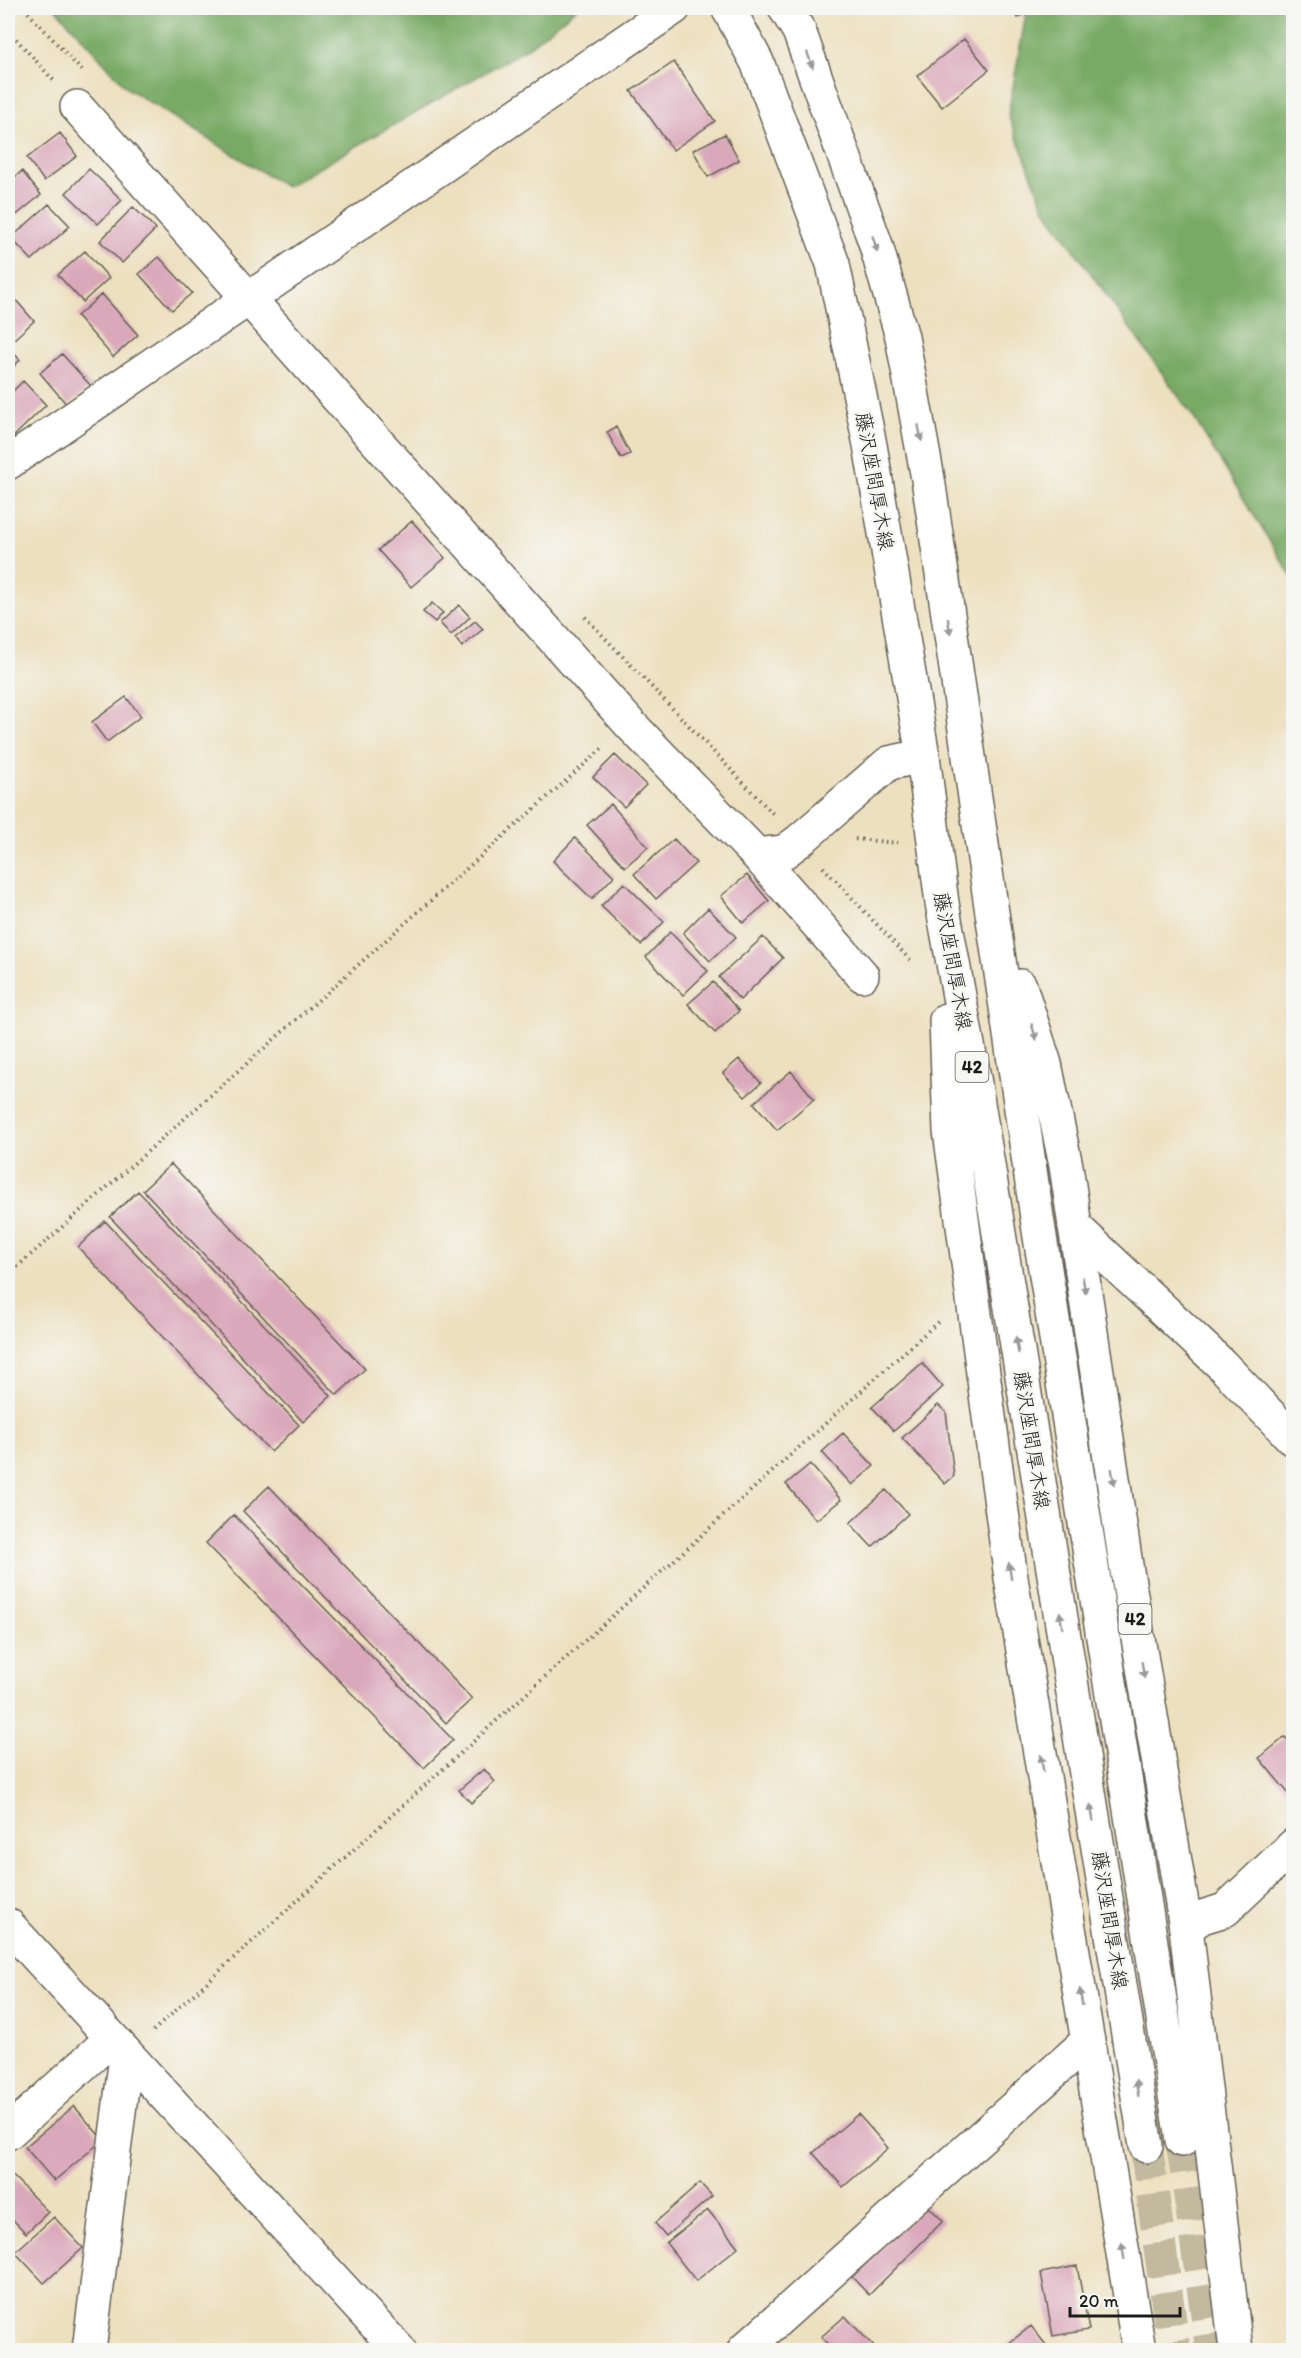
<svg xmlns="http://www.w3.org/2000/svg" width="1301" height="2358" viewBox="0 0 1301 2358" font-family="Itim,'Klee One',sans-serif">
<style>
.forest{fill:#78aa65;stroke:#4a6340;stroke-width:1.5}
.building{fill:#daa8bb}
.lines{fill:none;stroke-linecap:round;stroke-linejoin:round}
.primary-tunnel{stroke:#c3b99e;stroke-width:33;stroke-dasharray:33 16;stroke-linecap:butt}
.minor-casing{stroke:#656155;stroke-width:36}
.primary-casing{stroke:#656155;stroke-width:36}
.path{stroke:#656155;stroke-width:4;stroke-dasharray:1.5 4.5;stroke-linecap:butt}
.minor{stroke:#fff;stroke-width:33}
.primary{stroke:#fff;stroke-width:33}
.oneway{fill:#999}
.labels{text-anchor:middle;stroke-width:5;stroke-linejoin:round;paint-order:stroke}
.shield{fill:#f6f6f2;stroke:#5d5d5c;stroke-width:1.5}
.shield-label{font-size:18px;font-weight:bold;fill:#1c1c1c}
.street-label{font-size:20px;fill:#1c1c1c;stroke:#f6f6f2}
</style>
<rect width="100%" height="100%" fill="#f6f6f2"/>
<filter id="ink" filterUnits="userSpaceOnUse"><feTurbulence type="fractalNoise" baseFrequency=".0167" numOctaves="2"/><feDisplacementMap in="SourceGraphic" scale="12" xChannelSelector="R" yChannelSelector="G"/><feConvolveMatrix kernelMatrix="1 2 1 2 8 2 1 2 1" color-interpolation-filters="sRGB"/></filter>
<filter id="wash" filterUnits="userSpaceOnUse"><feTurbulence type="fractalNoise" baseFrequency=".008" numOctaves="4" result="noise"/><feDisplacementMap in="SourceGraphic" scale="24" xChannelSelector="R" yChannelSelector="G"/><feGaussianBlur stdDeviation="1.35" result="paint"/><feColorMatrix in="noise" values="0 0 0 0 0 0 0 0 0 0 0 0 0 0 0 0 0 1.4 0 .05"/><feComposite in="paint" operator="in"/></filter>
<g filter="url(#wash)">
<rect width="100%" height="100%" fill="#ede0bf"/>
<path class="forest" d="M55,8H577L526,49L286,187L128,89Z
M1027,8H1293V579L1194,418L1045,209L1008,115Z"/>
<g id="blocks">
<path class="building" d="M1010,8H1032L1018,18Z
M964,39L989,70L942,107L917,76Z
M674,62L715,121L673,150L631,91Z
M60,133L77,156L44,181L27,158Z
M725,134L739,160L708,177L693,150Z
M89,169L122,200L98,224L66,193Z
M22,171L41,195L8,222V183Z
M49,204L70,226L32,260L11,238Z
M133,207L156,229L122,263L100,241Z
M85,251L109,278L83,302L58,275Z
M159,257L192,293L172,310L139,274Z
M8,291L34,321L11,342L8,338Z
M102,294L138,335L113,357L77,316Z
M8,347L20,360L8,372Z
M62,354L91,386L68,406L40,373Z
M23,381L46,405L9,441L8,396Z
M616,427L630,454L621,458L607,432Z
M412,521L445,558L411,587L378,550Z
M432,603L443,613L435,622L423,612Z
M459,605L470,617L451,635L440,623Z
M475,621L483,629L462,647L455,638Z
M126,697L141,716L107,742L92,722Z
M615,755L646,785L624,807L593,777Z
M611,804L648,847L625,867L587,825Z
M575,838L614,876L592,899L553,861Z
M674,839L696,863L656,899L634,874Z
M747,875L769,901L743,923L721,896Z
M624,883L664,922L641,945L601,906Z
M708,908L736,937L710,961L683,933Z
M670,932L708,971L683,995L646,957Z
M763,937L783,958L740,1000L719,977Z
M713,982L739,1011L715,1033L688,1004Z
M739,1059L761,1083L745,1097L723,1073Z
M791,1071L814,1099L777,1130L754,1103Z
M171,1164L365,1369L337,1395L143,1190Z
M138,1191L331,1396L303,1422L110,1217Z
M105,1221L299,1425L271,1452L78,1247Z
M922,1363L943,1387L894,1431L872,1407Z
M938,1405L946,1412L954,1476L945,1484L902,1438Z
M843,1433L874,1466L852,1485L822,1452Z
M810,1464L841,1500L816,1520L786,1484Z
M269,1486L472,1699L446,1723L243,1511Z
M886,1490L908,1514L872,1547L850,1523Z
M234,1515L453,1740L424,1768L206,1543Z
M1285,1737L1294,1747V1800L1259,1758Z
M484,1769L495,1782L471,1803L459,1790Z
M74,2106L103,2140L54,2181L25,2147Z
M858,2114L888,2148L843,2187L813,2153Z
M8,2171L48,2212L26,2233L8,2215Z
M700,2183L712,2196L666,2236L655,2223Z
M926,2204L943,2221L869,2295L852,2277Z
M708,2210L738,2247L696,2281L666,2243Z
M54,2217L83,2248L44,2283L15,2252Z
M1077,2266L1089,2330L1053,2336L1041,2273Z
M845,2316L877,2350H833L821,2337Z
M1031,2326L1050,2350H1000Z"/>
</g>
</g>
<g filter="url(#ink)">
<use href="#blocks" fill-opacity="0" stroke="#656155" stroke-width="1.5"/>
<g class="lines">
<path class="primary-tunnel" d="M1182,2140L1212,2350
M1146,2146L1174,2350"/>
<g class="minor-casing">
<path id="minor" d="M77,107L630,724L757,855L784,852L799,841L889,763L923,756
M8,463L674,8
M757,855L862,975
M1075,1227L1221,1364L1294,1440
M8,1925L399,2350
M1186,1928L1202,1917L1225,1910L1294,1845
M8,2133L111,2039
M89,2350L126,2056
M744,2350L1088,2041"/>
</g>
<g class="primary-casing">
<path id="primary" d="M728,8L757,62L833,264L870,445L923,756L942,903L974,1078L1146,2146
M785,8L799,31L875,242L902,337L928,479L1038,1224L1182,2140
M1020,986L1045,1064L1066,1166L1126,1565L1186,1928L1236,2350
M946,1020L950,1131L1011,1578L1139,2350"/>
</g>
<path class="path" d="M24,8L82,71
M8,30L55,82
M585,617L775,816
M855,839L898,843
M823,867L913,963
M8,1275L604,747
M153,2031L940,1320"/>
<use href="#minor" class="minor"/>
<use href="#primary" class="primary"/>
</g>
<defs><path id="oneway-solid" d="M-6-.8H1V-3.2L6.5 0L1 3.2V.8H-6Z" transform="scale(1.5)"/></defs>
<g class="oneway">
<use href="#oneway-solid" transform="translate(810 60) rotate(70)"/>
<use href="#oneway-solid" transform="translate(875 244) rotate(73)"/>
<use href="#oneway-solid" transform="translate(920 433) rotate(79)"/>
<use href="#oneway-solid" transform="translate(949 626) rotate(82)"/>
<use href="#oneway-solid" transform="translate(1034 1032) rotate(72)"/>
<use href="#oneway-solid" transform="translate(1084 1285) rotate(81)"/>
<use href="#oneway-solid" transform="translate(1017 1345) rotate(-99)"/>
<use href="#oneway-solid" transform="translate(1113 1477) rotate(81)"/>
<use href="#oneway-solid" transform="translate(1010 1571) rotate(-98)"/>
<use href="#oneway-solid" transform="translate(1061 1620) rotate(-99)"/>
<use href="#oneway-solid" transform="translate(1143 1670) rotate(81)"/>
<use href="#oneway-solid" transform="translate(1042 1763) rotate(-99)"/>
<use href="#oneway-solid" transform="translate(1092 1813) rotate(-99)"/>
<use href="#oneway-solid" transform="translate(1081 1997) rotate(-99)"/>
<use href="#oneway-solid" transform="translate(1137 2088) rotate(-99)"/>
<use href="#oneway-solid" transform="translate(1123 2251) rotate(-99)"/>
</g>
</g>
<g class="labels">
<g class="shield">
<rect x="955.5" y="1052" width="33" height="30" rx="4.5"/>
<rect x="1118.5" y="1604" width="33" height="30" rx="4.5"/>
</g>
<g class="shield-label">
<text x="972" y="1073">42</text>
<text x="1135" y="1625">42</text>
</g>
<g class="street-label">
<text transform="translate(875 481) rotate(80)" y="7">藤沢座間厚木線</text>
<text transform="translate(953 961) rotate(80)" y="7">藤沢座間厚木線</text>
<text transform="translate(1032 1440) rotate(81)" y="7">藤沢座間厚木線</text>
<text transform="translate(1110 1920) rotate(81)" y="7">藤沢座間厚木線</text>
</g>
</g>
<rect width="1301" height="2358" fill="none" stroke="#f6f6f2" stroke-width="30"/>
<path d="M1070 2307v9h110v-9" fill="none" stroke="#1c1c1c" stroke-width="3"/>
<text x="1079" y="2307" font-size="18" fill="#1c1c1c" stroke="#f6f6f2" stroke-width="4.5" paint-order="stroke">20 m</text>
</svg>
